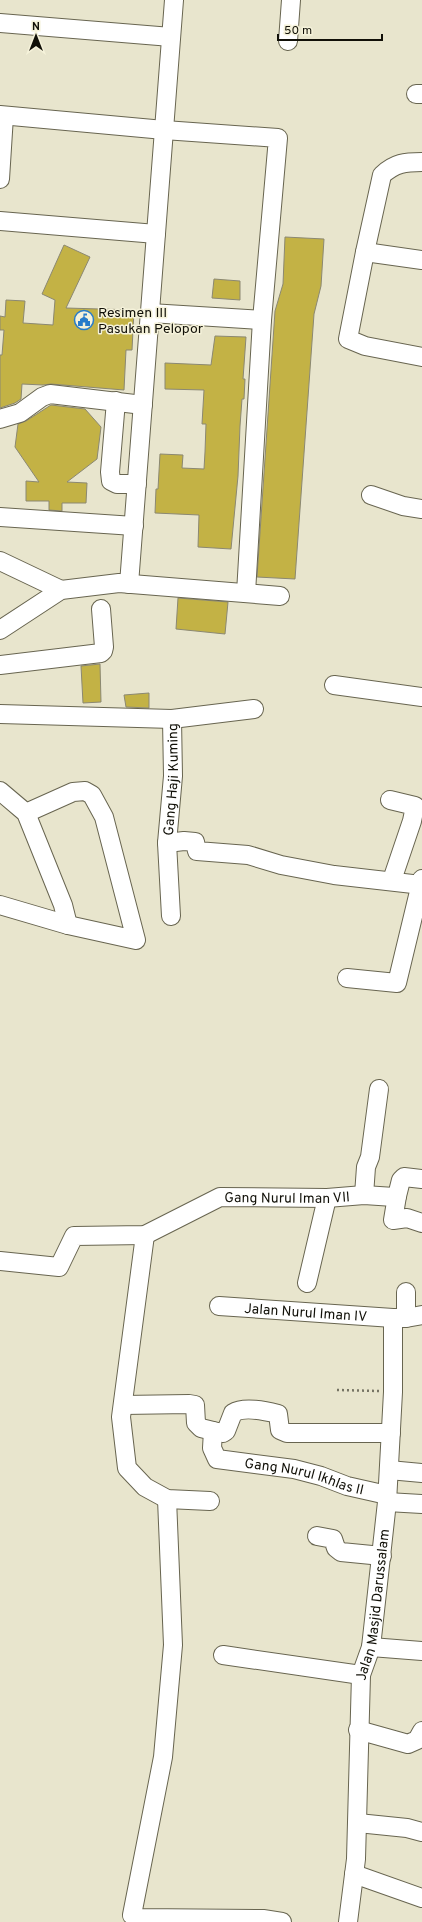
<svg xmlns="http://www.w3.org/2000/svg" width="422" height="1922" viewBox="0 0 422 1922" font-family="Overpass,sans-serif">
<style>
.building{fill:#c3b245;stroke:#8b8872}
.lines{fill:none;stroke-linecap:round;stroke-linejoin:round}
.minor-casing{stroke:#686550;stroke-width:20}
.path{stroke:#757363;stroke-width:2.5;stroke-dasharray:2 3;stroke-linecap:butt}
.minor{stroke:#fff;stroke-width:18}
.labels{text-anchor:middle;stroke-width:3;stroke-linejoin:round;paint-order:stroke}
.poi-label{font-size:14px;fill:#111008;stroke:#f5f2da;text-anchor:start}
.street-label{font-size:14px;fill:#111008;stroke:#f5f2da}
</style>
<rect width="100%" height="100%" fill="#e8e5cd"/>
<path class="building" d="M285,237L324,239L321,286L314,314L295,579L257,577L275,311L283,284Z
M64,245L90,257L66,308L134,310L132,350H126L124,390L51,384L43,385L22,384L21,399L15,403L0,408V355H2L4,330H0V316L5,317L6,300L25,301L23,323L53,325L55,300L42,294Z
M214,279L240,281V300L212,298Z
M215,336L246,337L243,379H245L244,399H242L240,426L238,476L231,549L198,547L199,515L155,513L156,489H158L160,454L183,455L182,468L204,469L205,452L206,424H202L204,390L165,389V363L211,365Z
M51,405L85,409L101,427L97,459L67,482L87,483L86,503H62V511L49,510V501H26V481L39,482L15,447L18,424L26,421Z
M178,598L228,602L225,634L176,629Z
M100,664L101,702L83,703L81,666Z
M149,693V708L126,707L124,695Z"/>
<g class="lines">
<g class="minor-casing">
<g id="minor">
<path d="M0,23L171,37"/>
<path d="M288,41L291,0"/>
<path d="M416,94H422"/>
<path d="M0,115L164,130L278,138L262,320L246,593"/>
<path d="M422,162C405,162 395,163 382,175L365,252L348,339L365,346L422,357"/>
<path d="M0,179L4,116"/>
<path d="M0,221L156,234"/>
<path d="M365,252L422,260"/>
<path d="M150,313L262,320"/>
<path d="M116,401L110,472L111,481L117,484H137"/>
<path d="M0,419L20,413L42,397L50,394L143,405"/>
<path d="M371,495L403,506L422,509"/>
<path d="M0,517L134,526"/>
<path d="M0,561L61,590"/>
<path d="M129,584L174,0"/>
<path d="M0,630L61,590L119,583L280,596"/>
<path d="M0,665L101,653L103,651L104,647L101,609"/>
<path d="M334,685L422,697"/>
<path d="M0,714L172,719L254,709"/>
<path d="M0,791L26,813L63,905L68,925"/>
<path d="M390,800L415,806L412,821L392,880"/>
<path d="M167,843L184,841L195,842L197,851L248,855L281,865L334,875L422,885"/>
<path d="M0,905L68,925L136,940L104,817L92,795L85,791L73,792L26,813"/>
<path id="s1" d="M171,916L167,843L173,776L172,719"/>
<path d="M347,978L397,983L422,879"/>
<path d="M364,1195L366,1167L370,1157L379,1089"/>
<path d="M397,1196L393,1220L407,1218L422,1223"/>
<path d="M145,1235L121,1417L127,1468L145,1487L167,1499L210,1501"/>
<path id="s2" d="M0,1261L59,1267L74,1236L145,1235L220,1197L327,1198L364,1195L394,1197L397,1196L401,1180L404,1177L422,1179"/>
<path d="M307,1283L327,1198"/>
<path d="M406,1292V1318"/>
<path id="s3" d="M219,1306L393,1318H406L422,1315"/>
<path id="s4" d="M123,1405L189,1404L195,1405L196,1423L201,1428L213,1431L212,1448L217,1459L294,1469L321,1476L347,1486L387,1495"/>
<path d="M213,1431L223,1433L226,1431L233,1413C244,1406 266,1411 278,1414L280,1430L287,1433H391"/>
<path d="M389,1470L422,1473"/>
<path d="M167,1499L173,1645L163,1757L132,1915L138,1918L263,1919L282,1922"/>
<path d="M387,1502L422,1504"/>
<path d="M317,1536L333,1539L336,1548L341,1552L382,1556"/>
<path d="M371,1647L422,1651"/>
<path d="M223,1655L361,1675"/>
<path d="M358,1730L408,1744L417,1740L422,1731"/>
<path d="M358,1823L407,1828L422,1832"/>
<path d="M354,1874L422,1898"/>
<path id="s5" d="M348,1922L356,1859L361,1675L371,1647L387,1502L393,1392V1318"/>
</g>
</g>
<path class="path" d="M337,1390L379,1391"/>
<use href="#minor" class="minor"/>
</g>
<defs>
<g id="civic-ring" transform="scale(1)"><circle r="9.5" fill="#f5f2da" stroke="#287cca" stroke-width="1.5"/><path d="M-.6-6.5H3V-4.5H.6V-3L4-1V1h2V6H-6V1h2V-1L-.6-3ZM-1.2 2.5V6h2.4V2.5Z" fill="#287cca"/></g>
</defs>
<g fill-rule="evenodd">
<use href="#civic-ring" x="84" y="320"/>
</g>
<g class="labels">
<g class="poi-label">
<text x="98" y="317">Resimen III<tspan x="98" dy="16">Pasukan Pelopor</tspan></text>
</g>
<g class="street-label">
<text dy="5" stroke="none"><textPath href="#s1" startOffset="137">Gang Haji Kuming</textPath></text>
<text dy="5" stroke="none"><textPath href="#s2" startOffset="316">Gang Nurul Iman VII</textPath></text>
<text dy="5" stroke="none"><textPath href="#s3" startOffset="87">Jalan Nurul Iman IV</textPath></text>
<text dy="5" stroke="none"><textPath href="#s4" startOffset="228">Gang Nurul Ikhlas II</textPath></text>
<text dy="5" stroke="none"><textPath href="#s5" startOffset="319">Jalan Masjid Darussalam</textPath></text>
</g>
</g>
<g transform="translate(36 36)" stroke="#f5f2da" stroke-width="3" paint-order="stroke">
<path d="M0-3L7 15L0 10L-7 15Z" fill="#111008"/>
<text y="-6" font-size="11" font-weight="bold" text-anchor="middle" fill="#111008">N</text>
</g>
<path d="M278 34v6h104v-6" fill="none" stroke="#111008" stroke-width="2"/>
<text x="284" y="34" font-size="12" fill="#111008" stroke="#f5f2da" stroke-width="3" paint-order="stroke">50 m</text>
</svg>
